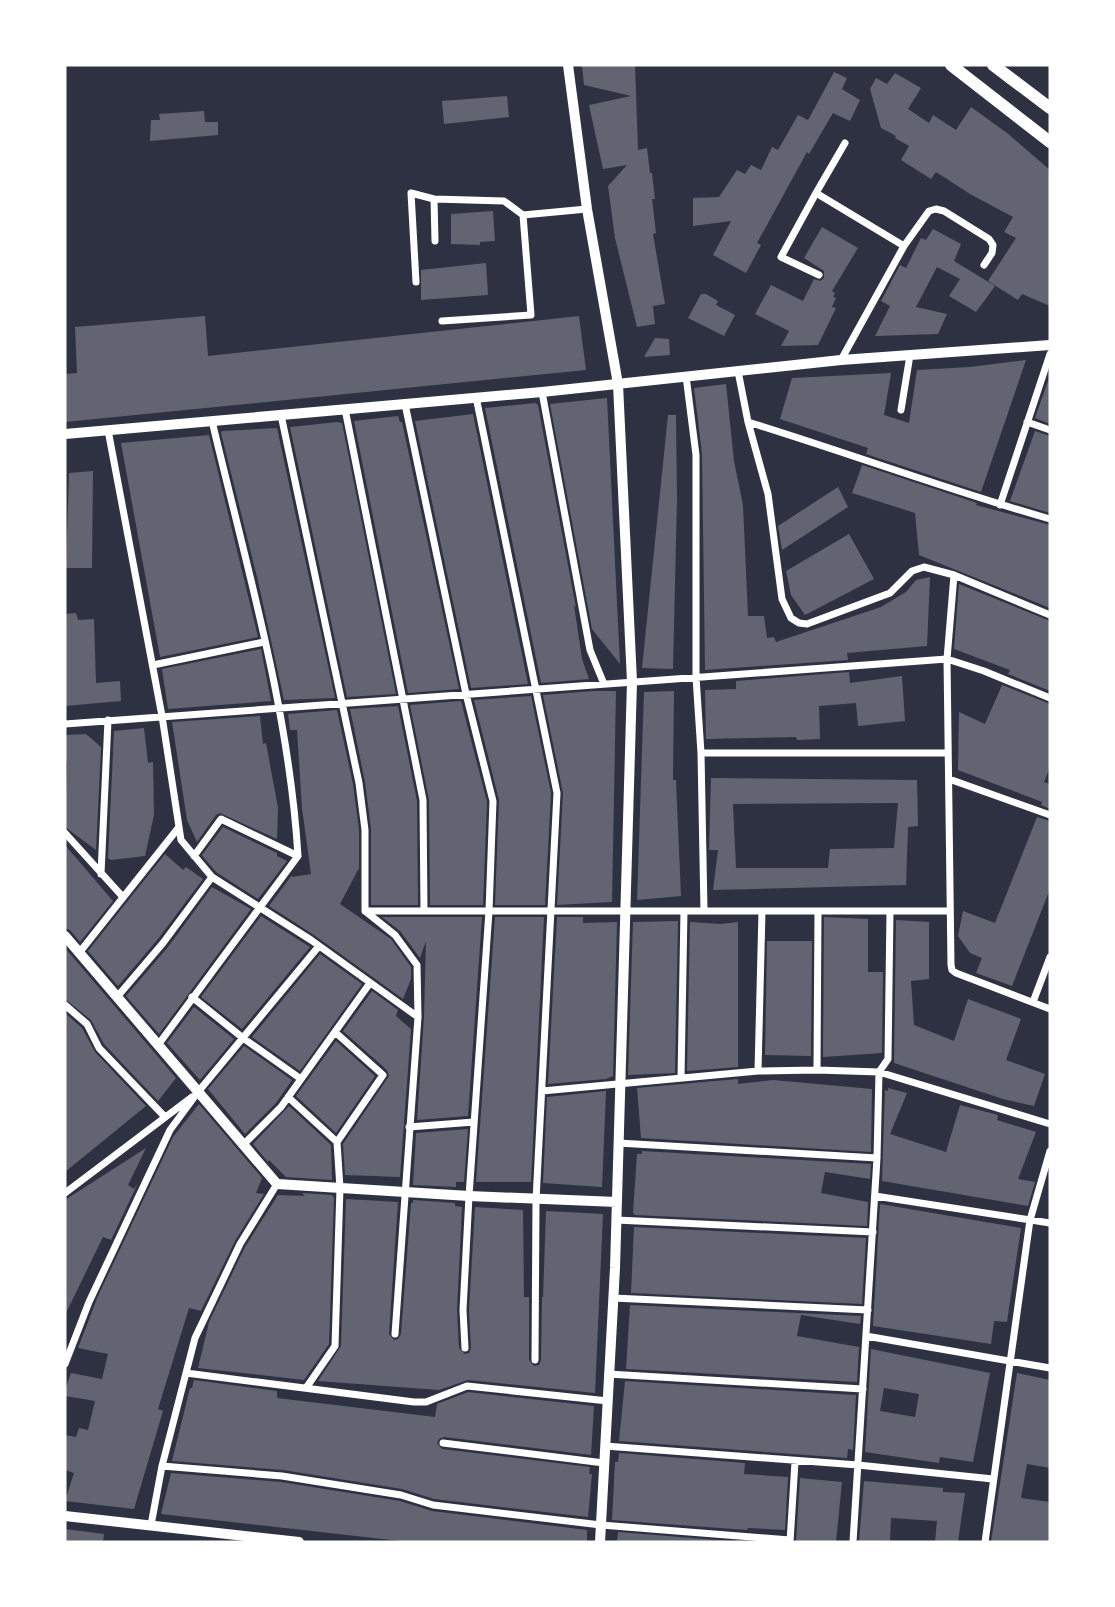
<svg xmlns="http://www.w3.org/2000/svg" width="1115" height="1607" viewBox="0 0 1115 1607" font-family="'Space Grotesk',sans-serif">
<style>
.building{fill:#626471;fill-rule:evenodd}
.lines{fill:none;stroke-linecap:round;stroke-linejoin:round}
.minor{stroke:#fff;stroke-width:7}
.tertiary{stroke:#fff;stroke-width:10}
.secondary{stroke:#fff;stroke-width:12}
</style>
<rect width="100%" height="100%" fill="#2d3142"/>
<path class="building" d="M582,65H635L638,150L647,148L650,173H652L655,199H652L656,233L653,234L665,304L653,306L655,324L637,327L615,238L608,186L627,165L603,169L589,105L631,96L584,85Z
M834,72L847,78L842,89L860,100L850,121L833,113L809,154L807,152L757,243L761,245L746,273L713,255L731,221L693,226V198L719,197L737,170L745,174L751,165L761,170L772,147L778,150L798,115L808,120Z
M895,73L921,88L908,109L929,123L933,115L956,130L971,107L1007,133L1050,170V306L1022,294L1018,300L988,281L1016,238L1004,232L1013,217L970,194L936,172L931,179L901,160L909,146L895,138L896,136L881,128L870,89L876,78L887,84Z
M507,96L509,117L444,124L442,101Z
M204,111L205,122H218V135L150,141L151,120H160L159,114Z
M493,211L495,241L480,242V245L451,244V214Z
M822,227L858,248L832,291L835,293L833,297L836,298L832,307L836,308L818,345L781,346L789,331L755,314L771,285L803,301L814,279L820,281L824,278V271L804,258Z
M933,229L961,244L954,261L995,286L976,312L949,296L960,279L937,267L916,307L947,314L938,334L875,336L890,306L881,301L900,265L906,268L921,238L926,240Z
M486,263L488,295L421,300V270Z
M701,294H706L718,301L716,305L735,315L724,336L688,318Z
M205,316L208,356L579,316L586,370L65,422V374L77,373L75,327Z
M655,338L669,339L670,355L644,357Z
M1026,360L981,492L866,454L868,448L780,419L792,378L891,373L884,415L909,423L917,370L970,367Z
M1049,378H1050V424L1035,418Z
M726,384L734,461L743,505L748,616H764L767,638L774,637L776,642L881,607L906,592L916,580L930,577L927,646L847,653L848,660L705,670L702,454L694,388Z
M607,398L620,664L592,629L550,404Z
M535,403L538,405L576,608L574,605L582,659L589,679L541,683L485,408Z
M473,414L528,684L471,688L415,421Z
M668,415H676L677,499L673,669L642,668Z
M398,416L400,422H402L459,689L408,693L354,421Z
M337,422L342,423L396,694L347,697L290,427Z
M277,428L335,698L284,700L258,581L221,433L222,431Z
M1035,431L1050,436V513L1010,501Z
M209,435L258,637L160,657L121,443Z
M862,465L977,503L976,505L1050,525V608L919,555L915,513L852,493Z
M93,471L92,568H66L69,473Z
M838,487L848,507L782,550L778,526Z
M849,534L874,579L805,615L791,595L786,571Z
M959,584L1050,621V691L1008,674L1010,670L954,649Z
M76,613L78,620L94,619L96,683L120,681L121,701L65,706V614Z
M261,649L271,701L168,709L162,669Z
M849,672L850,683L902,676L905,721L858,726L856,703L819,706L820,739L797,740L796,737L706,739L705,690L736,689V681Z
M1002,685L1050,704V767L1044,782L1050,784V809L1041,805L1042,802L958,770L959,712L985,724Z
M594,691H616L612,902L557,905L563,793L543,695Z
M674,691L673,780H676L681,896L637,900L644,692Z
M531,696L551,793L545,905H495L499,800L474,700Z
M461,701L487,802L483,905H430L429,800L410,705Z
M398,706L417,801L418,905H371V829L365,782L350,709Z
M337,710L353,784L359,830V868L340,904L391,939L411,967V979L403,999L314,935L269,906L292,875V877L311,874L302,808L297,730H290L288,714Z
M260,716L263,744L266,743L278,808L277,839L220,813L216,815L197,842L187,820L172,722Z
M144,728L148,763L153,762L154,815L145,856L111,860L108,858L114,731Z
M86,734L101,747L96,850L65,827L67,762H65V735Z
M711,778L917,780L918,826L908,827L906,885L713,890L718,850H709ZM898,803L894,848L830,849L828,868H736L733,804Z
M1037,817L1050,821V889L1012,986L976,973L982,958L970,953L958,936L963,911L995,923Z
M223,827L277,853V856L287,861L258,899L216,872L204,858L202,855Z
M65,845L113,901L80,942L70,930L65,928Z
M165,854L183,870L186,867L203,879L158,939L118,986L88,951Z
M212,887L251,909L159,1034L126,996L168,947Z
M261,916L310,947L242,1029L201,997Z
M382,917H482L468,1116L417,1120L424,1017L426,941L420,958L400,931Z
M495,917H544L531,1182H476Z
M557,917H583V923L617,922L613,1076L606,1079L548,1084Z
M824,917L868,919V972H883L882,1053L823,1057Z
M896,920L929,922V979L911,981L914,1025L954,1041L968,999L1021,1019L1006,1060L1045,1074L1034,1106L1003,1099L894,1063Z
M678,921L675,1073L628,1075L633,922Z
M690,922L721,924L738,922V1067L687,1071Z
M767,941H812L811,1056L765,1055Z
M65,948L176,1078L158,1101L104,1044L91,1020L65,999Z
M320,954L362,984L300,1071L252,1037Z
M372,991L398,1010L396,1016L411,1029L400,1177L345,1175L343,1144L389,1076L387,1070L343,1031Z
M194,1007L234,1039L200,1080L167,1043Z
M65,1013L82,1028L95,1052L146,1106L65,1172Z
M336,1041L375,1076L336,1133L296,1096Z
M244,1046L292,1080L276,1103L245,1134L208,1089Z
M738,1079V1084L773,1080L872,1089L871,1152L641,1138L637,1088Z
M888,1088L907,1093L890,1134L946,1152L960,1105L998,1115L997,1120L1036,1132L1018,1179L1035,1182L1028,1206L882,1181L885,1090L888,1091Z
M606,1091L602,1187L543,1183L547,1097Z
M199,1104L262,1178L256,1193L264,1194L235,1241L201,1311L189,1308L158,1409L163,1411L134,1509L65,1501L74,1473L65,1470V1435L76,1437L79,1428L88,1430L95,1401L65,1396V1390L71,1373L102,1379L108,1354L78,1348L98,1296L173,1137Z
M289,1106L331,1145L332,1180L286,1177L269,1160L268,1162L253,1144Z
M468,1129L464,1182H456V1187L413,1185L416,1133Z
M146,1148L128,1185L134,1189L138,1183L111,1240L103,1237L65,1315V1200Z
M642,1151L871,1164L870,1179L825,1172L821,1193L868,1202L867,1226L635,1215L633,1213L637,1154H642Z
M302,1193L332,1195L334,1198L329,1344L304,1380L198,1368L209,1322L245,1247L278,1195L305,1196Z
M346,1199L398,1202L389,1334L394,1340L398,1339L401,1334L411,1203H413V1200L455,1203V1206L462,1207L457,1310L459,1348L465,1354L469,1353L471,1348L469,1310L475,1207L523,1210L524,1297H529V1360L534,1366L539,1365L541,1360L542,1297H543L546,1211L603,1214L595,1393L468,1380L439,1390L318,1381L341,1346Z
M880,1204L1021,1228L1007,1322L994,1321L991,1344L873,1326Z
M634,1227L866,1238L862,1304L631,1293Z
M630,1305L861,1316L860,1324L801,1315L797,1336L859,1347L857,1382L626,1369Z
M871,1349L990,1373L973,1462L940,1457L939,1463L865,1452ZM884,1388L919,1394L915,1417L880,1411Z
M1017,1373L1050,1380V1468L1027,1464L1021,1498L1050,1502V1542H991Z
M194,1380L277,1391V1398L435,1417L437,1404L468,1392L594,1406L591,1455L444,1437L439,1439L437,1443L442,1449L590,1467L589,1474H592L588,1517L434,1499L402,1489L283,1470L172,1461L190,1388H192Z
M625,1381L856,1395L853,1450L848,1449L847,1458L619,1441Z
M619,1453L745,1463L744,1474L788,1477L785,1530L748,1528L747,1530L612,1520L615,1462H618Z
M171,1473L281,1482L400,1501L432,1511L587,1530V1542H409L161,1514Z
M800,1478L842,1482L836,1542H796Z
M864,1481L943,1488V1492L965,1493L958,1542H935L937,1521L891,1518L890,1542H859Z
M65,1529L104,1534L103,1542H65Z
M618,1532L741,1542H617Z"/>
<g class="lines">
<path class="minor" d="M816,193L845,143
M434,199L435,241
M819,275L781,257L816,193L904,246
M416,282L411,193L434,199L504,201L523,215
M442,321L531,315L523,215L587,209
M841,360L904,246L929,211L936,209L944,211L989,239L993,245L992,253L984,265
M738,371L748,422L768,494L782,599L791,618L799,623L807,624L890,593L912,571L924,567L954,575L1050,615
M686,376L696,455V677L701,753L704,911
M542,392L590,650L604,684
M476,397L557,793L536,1200L535,1360
M405,404L466,694L493,801L489,911L469,1196L463,1310L465,1348
M345,409L423,800L424,911
M901,410L910,355
M281,415L359,783L365,830V911L395,935L417,965L418,1017L395,1334
M748,422C849,453 948,490 1050,519
M1027,422L1050,430
M108,430L162,716L181,840L212,877L311,940L418,1017
M1000,505L1050,354
M954,575L947,659L951,965L952,970L956,973L1050,1009
M153,665L264,642
M65,724L947,659L984,671L1050,698
M701,753H948
M949,779L1050,815
M65,833L122,896
M194,856L221,819L298,856
M101,874L108,720
M365,911H949
M79,953L179,827
M117,997L163,943L212,877
M192,997L243,1038L301,1079
M1033,1002L1050,957
M65,1005L87,1024L99,1048L165,1117
M158,1045L298,856C289,708 246,565 212,421
M817,1070L818,911
M758,1071L762,911
M681,1078L684,911
M542,1091L758,1071L817,1070L879,1072L1050,1124
M288,1097L337,1142L383,1075L335,1032
M409,1127L474,1122
M618,1143L877,1158
M243,1145L281,1107L370,983
M65,1193L192,1097
M875,1196L1050,1223
M616,1220L873,1232
M613,1298L868,1310
M866,1336L1050,1368
M65,1364L89,1302L170,1130L198,1092L319,946
M186,1373L414,1402H426L467,1386L608,1401
M608,1374L863,1389
M306,1388L335,1346L340,1188L337,1142
M443,1443L604,1463
M605,1446L858,1465L993,1479
M162,1466L282,1476L401,1495L433,1505L601,1525L790,1540
M151,1525L162,1466L195,1338L240,1244L277,1184
M790,1542L795,1462
M853,1542L877,1158L879,1072L888,1059L890,911
M985,1542L1030,1220L1050,1151"/>
<path class="tertiary" d="M568,65L587,209L618,384L632,682L615,1268L600,1542
M65,434L542,392L841,360L1050,345
M65,936L277,1184L469,1196L617,1202
M65,1516L299,1542"/>
<path class="secondary" d="M951,65L1050,142
M993,65L1050,108"/>
</g>
<rect width="1115" height="1607" fill="none" stroke="#ffffff" stroke-width="133"/>
</svg>
